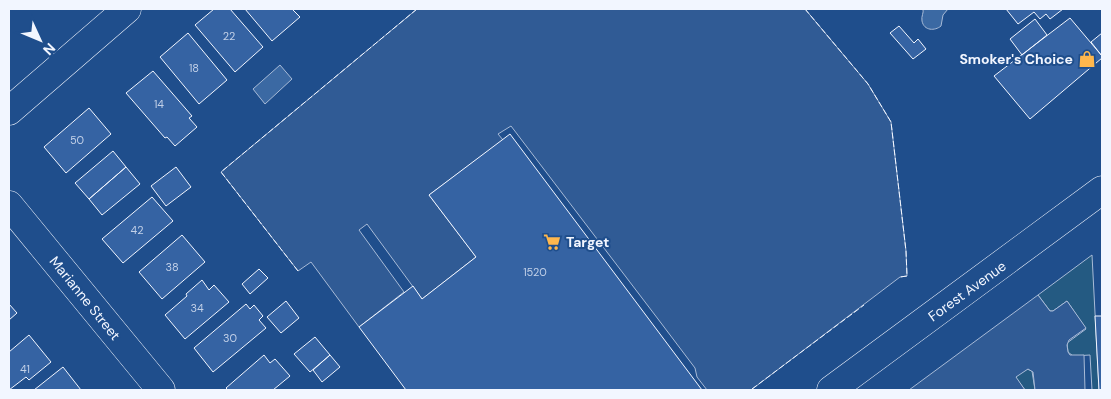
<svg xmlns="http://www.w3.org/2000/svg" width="1111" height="399" viewBox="0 0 1111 399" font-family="'DM Sans',sans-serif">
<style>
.green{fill:#245a82;stroke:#a8bbd7}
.parking{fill:#305b95;stroke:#a8bbd7}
.water{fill:#3b69a3;stroke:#a8bbd7}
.building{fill:#3563a3;stroke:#f2f6ff}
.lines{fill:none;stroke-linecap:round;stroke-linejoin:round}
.minor-casing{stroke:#f2f6ff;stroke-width:29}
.major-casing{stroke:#f2f6ff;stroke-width:29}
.minor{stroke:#1f4e8c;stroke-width:28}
.major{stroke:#1f4e8c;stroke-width:28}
.fence{stroke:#f2f6ff;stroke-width:1;stroke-dasharray:6 2.5;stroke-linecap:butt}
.labels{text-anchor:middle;stroke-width:4;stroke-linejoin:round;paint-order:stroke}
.number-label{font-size:11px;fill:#c3d1e8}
.poi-label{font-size:14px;font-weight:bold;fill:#f2f6ff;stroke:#1f4e8c;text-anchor:end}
.street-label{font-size:14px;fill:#f2f6ff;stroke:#1f4e8c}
</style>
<rect width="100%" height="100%" fill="#1f4e8c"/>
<path class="green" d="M1092,255L1099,390H1092L1090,355L1073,356L1068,352L1067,343L1086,329L1067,301L1053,311H1050L1038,295Z
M1027,369L1032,371L1035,390H1025L1016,378L1017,375Z"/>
<path class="parking" d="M417,9H805L868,84L891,122L906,251L907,276L900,277L751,390H707L697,377L695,368L658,319L511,126L498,134L503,140L429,195L476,257L422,299L367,224L359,230L404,292L359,327L311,262L298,271L221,172Z
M1038,295L1050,311H1053L1067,301L1086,328L1069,340L1067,345L1068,352L1070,355H1084L1085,390H1035L1033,372L1028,369L1016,377L1025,390H909Z"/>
<path class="water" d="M923,9H948L943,15L941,26C935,31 924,31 922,21C921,16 924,13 923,9Z
M280,65L292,79L265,104L253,89Z"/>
<path class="building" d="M214,9H230L263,47L235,72L195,25Z
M245,9H292L300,17L272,41Z
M1006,9H1063L1050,19L1046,14L1040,19L1034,12L1018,24Z
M1070,18L1102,56V58L1030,119L994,76Z
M1035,19L1047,35L1022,55L1010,39Z
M899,26L914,43L918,39L926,49L913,59L890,33Z
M188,33L227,80L199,104L160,57Z
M1102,33V56L1091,42Z
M153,71L192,116L189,118L197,127L175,146L167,137L165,138L126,93Z
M89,108L111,134L66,173L44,147Z
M510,134L702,390H406L359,327L413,286L422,299L476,257L429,195Z
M113,151L126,167L89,199L75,183Z
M126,167L140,184L102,215L89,199Z
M176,167L191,187L166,206L151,186Z
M152,197L173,221L123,263L102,239Z
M182,235L205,262L162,299L139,272Z
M259,269L268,278L250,294L242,284Z
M202,280L209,290L214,285L229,302L185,339L165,315L187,296L186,294Z
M286,301L299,318L281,333L267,317Z
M9,304L17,313L9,320Z
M246,304L250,309L254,305L263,316L259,320L266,328L213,372L194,348Z
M1095,316H1102V390H1099Z
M29,335L51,362L29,380L26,377L9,390V352Z
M315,337L330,355L310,372L294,354Z
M264,355L270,363L275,359L290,376L273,390H228L226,388Z
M330,355L340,367L322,382L313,370Z
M63,367L81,390H34Z"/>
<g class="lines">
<g class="minor-casing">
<path id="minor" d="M9,111L127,9
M9,205L161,390"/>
</g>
<g class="major-casing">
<path id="major" d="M831,390L1102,190"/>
</g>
<use href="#minor" class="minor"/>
<use href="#major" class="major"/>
<path class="fence" d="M805,9L868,84L891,122L906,251L907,276L900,277
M298,271L221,172L417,9
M752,389L864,305"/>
</g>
<defs>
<g id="shop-bare" transform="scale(1.35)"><path d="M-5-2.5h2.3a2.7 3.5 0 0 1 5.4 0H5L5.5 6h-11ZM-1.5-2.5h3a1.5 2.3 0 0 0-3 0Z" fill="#ffb74d" stroke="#1f4e8c" stroke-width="2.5" paint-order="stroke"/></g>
<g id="supermarket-bare" transform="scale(1.35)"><path d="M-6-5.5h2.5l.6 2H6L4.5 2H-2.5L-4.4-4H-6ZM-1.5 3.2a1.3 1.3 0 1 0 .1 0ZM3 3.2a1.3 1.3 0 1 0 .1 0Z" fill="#ffb74d" stroke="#1f4e8c" stroke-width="2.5" paint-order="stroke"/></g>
</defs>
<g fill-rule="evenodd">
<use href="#shop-bare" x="1087" y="59"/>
<use href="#supermarket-bare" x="552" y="242"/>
</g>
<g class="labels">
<g class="number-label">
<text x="229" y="40">22</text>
<text x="194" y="72">18</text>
<text x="159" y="108">14</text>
<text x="77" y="144">50</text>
<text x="137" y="234">42</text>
<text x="172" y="271">38</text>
<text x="535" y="276">1520</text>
<text x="197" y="312">34</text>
<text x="230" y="342">30</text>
<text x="25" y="373">41</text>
</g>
<g class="poi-label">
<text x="1073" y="64">Smoker's Choice</text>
<text x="566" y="247" text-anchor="start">Target</text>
</g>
<g class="street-label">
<text transform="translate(967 291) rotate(-36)" y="5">Forest Avenue</text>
<text transform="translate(85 298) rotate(51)" y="5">Marianne Street</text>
</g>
</g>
<rect width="1111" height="399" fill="none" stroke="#f2f6ff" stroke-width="20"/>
<g transform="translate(40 40) rotate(134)" stroke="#1f4e8c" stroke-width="4" paint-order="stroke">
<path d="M0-4L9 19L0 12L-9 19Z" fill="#f2f6ff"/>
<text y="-8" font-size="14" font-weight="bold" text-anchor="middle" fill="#f2f6ff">N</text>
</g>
</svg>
